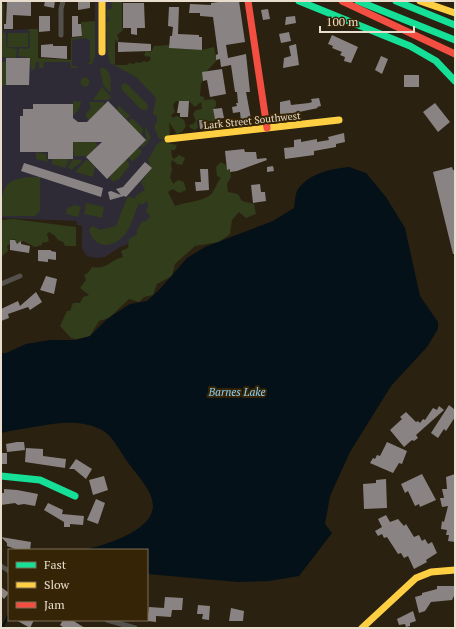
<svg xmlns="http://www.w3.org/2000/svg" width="456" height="629" viewBox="0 0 456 629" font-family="'PT Serif',serif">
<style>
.education{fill:#2e2b37}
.green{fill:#323d1b}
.water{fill:#041118}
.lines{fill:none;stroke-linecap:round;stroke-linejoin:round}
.stream{stroke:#041118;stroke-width:2}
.building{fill:#898483}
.street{stroke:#54514c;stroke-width:5}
.fast{stroke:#16e098;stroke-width:7}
.slow{stroke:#ffcf43;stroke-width:7}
.jam{stroke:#f24e42;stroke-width:7}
.labels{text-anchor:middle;stroke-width:4;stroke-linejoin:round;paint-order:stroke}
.street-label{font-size:10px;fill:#e9decd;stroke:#352406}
.water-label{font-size:11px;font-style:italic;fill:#8ad2fa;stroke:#352406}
</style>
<rect width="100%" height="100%" fill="#2a2110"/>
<path class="education" d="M95,1H115V65H163L164,215L142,239L120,247L105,257L96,258L87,256L82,249V226L77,225V221L1,218V6H3V30L38,29V58L71,60V38L95,37Z"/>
<path class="green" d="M111,1H122V26L123,30L117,35L119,39L117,43L115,39V65H127L129,63L134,64L136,62L140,63L144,61L148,62L151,59L149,56L147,57L144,55L146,51L151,52L154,46L169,45L170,48L202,50L214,47L217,60L206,72H202L203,81L201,83L200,96L204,97V100L213,99L216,101V106L213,110L216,119L213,122L199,119L197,121L198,128L195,130L190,128L189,125L193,124L196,121L193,114L196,110L202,109L201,102L195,107L189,101H176L173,105L175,112L171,115L173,118L177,116L184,120L186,126L182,132L177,134L169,122L170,134L165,139H159L154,126L157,122V116L153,114L156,98L136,77L110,63L108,55L106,23L109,19L107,17V10L112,8Z
M1,4H4L3,32L6,34V47L17,49L16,58L1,57Z
M95,21V57L92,64H86L90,62V40L85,38L72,40V66H77V68H71L70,62H44L43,68H39V62H36L35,69L31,70L30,58L18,56L19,48L27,49L30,47L29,29H38V58L71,60V38L82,37L81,22Z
M8,33H28V47H7Z
M1,62H6V85L2,86Z
M102,67C113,70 110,84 111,93L103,85L100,69Z
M80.5 82a4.5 4.5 0 1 1 9 0a4.5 4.5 0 1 1-9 0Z
M124,83L127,84L148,105L147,110H142L122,90L121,86Z
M102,87L111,97L108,100H93Z
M73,101L81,102L79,109L73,116Z
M89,102H103L105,104L89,121L86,117V113L91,109Z
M118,105L130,116L127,119L117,110Z
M132,118L143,129L142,136L129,123V120Z
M146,127L151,138L143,148L141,146L146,140L145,129Z
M164,140L167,143L177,145L175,150H171L172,157L174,159L179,155L185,158L182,165L177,164L172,160L171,164L172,170L170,177L173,184L178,180L184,182L186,190L179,193L173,189L168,192L175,206C186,202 199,202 209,196C215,192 216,183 221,178L217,176L216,167L221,162L226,165L227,170L230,169L231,177L227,184L228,192L238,194L242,201L254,204L256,214L246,218L239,212L232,220L230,234L219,242L195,246L175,264L172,276L157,284L153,295L144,297L139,302L129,299L109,318L99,321L90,336C69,342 73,339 60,326L67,311H70L73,303H80L83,297L89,295L80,288L86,280L84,275L88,273L92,267C107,270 110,260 123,257L121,251L128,248L129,239L137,234V230L142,222L146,221L151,216L146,212L148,206L147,201L142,205L139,203C135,212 132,225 126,233C115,248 94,251 89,229L93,226L100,230L116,226L127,198L130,197L136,199L135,196L145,190L141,182C147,175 152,169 148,160L157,144Z
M73,142H95L98,146L87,156H74Z
M139,148L142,152L132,162L128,156Z
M36,152L46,154L48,162L36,159Z
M52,159H68L69,160L65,168L52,164Z
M73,159L81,160V162L71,170L68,167Z
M126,159L130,165L119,179L113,182L109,177Z
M86,160H88L95,167L93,177L75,172Z
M40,177V211L35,216H1C1,183 6,177 40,177Z
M86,203L104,207L102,218L84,214Z
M75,205L81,207L78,217L66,214L67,208Z
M13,219L76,227V246H65L63,242L58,240L55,236L49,232L47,234L49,241L44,243L43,241L42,245L35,247L23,241L17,244L15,239L11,240L10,244L7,246L8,251L2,256L1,255V220Z"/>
<path class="water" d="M349,167L366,173L386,197L405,228L420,296L438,322V329L427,347L391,386L350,452L330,496L325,524L332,533L299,576L269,581L238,582L147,574V550H83C103,546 153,531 153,506C153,491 137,475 129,464C121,453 113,435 100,429C78,419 57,423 34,427C23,429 12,430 1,433V353H6L26,344L50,340H75L90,336L107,319L130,304L147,301L160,289L187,258L205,247L273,221L294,208C295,202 295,194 298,189C310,173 331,169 349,167Z"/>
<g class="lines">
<path class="stream" d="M2,628L9,614"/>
</g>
<path class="building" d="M7,1H31V16L13,15V29H4V24H6Z
M45,1H55L54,8L44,6Z
M78,1H90V8L78,10Z
M225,1H239L245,42L226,45L228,58L246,54L250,92H246L251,119L241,121L240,112L233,113L232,107L237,106L236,103H238L237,92H235L231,65L221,67L220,59L216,60V55L218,54L213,17L200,16V13H189L190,4L211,5V3Z
M123,3H144L145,28H137V35L131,34V28H123Z
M169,7H179L178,34L199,35V37H202V50L169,48L170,36H172L173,27L168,26Z
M268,9L270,19L263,20L261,10Z
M39,16H50V31L39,32Z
M72,16H78V24H81L82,36L72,37Z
M295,16L296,23L285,25L286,17Z
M289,32L291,41L281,43L279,34Z
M332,35L358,47L351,63L344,61L345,57L340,55L342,52L332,48L333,46L328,44Z
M118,42L151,44V51L118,52Z
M53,44V46H67V59L41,57V45Z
M296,44L299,65L283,68L284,58L291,56L289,46Z
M381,56L388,59L382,74L375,70Z
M6,58H30L29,85H6Z
M222,69L226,94L210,97L207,80L203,81L202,72Z
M404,75H419V87H404Z
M319,98L321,106L317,107L318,108L280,116V102L290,100L291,105L309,103L312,102L311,99Z
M108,101L146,140L107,179L86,157L102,142H73V159H48V152H20V116H23V109H33V104H73V118L78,122H87Z
M179,101H189L188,117H180V113H177Z
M435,103L450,122L438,132L423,112Z
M222,108L224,118L215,119L213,109Z
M199,120H207L208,128L200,129Z
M344,133L345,142L336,144V147L314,151V155L285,159L284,148L294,147V140L301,139V142L317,139V142L329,140L328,137Z
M244,149L245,152H256L257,159L266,158L267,160L237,171L230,172V169L227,170L225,151Z
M145,162L152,168L126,197L124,196L110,200L108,192L111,191L121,195L116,189L123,187Z
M24,163L103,188L101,197L21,171Z
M273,166L274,171L267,172V167Z
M452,167L453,170H455V254H453L433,172Z
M200,169H208L209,190L196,191L195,182H201Z
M260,184L261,192H265L266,201L253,203L251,185Z
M10,240H15L17,244L21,241V244L30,246L29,253L10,250Z
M38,250H51V251L56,252V260L48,259V262L38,261Z
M46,276L57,279L54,294L40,290Z
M36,292L42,302L30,310L28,307L8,314L9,318L1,321V309L18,301L20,306Z
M449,405L455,410V417L446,431L444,429L438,438L431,433Z
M439,406L444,410L416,435L418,438L414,441L412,440L404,447L390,430L402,419L400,417L406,412L416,422L418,421L420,423L423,419L425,420L433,408L437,410Z
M17,442H24L25,450L7,452L6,444Z
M387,442L407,451L402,464L399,463L393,473L370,463L373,458L375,459L377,455L380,456Z
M26,448L43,449V456L66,459L65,468L25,462Z
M1,453H7V464H1Z
M76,459L92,469L86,479L74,469H69Z
M422,474L436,500L420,507L419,504L415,506L408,491L405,493L401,484Z
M455,474V542L448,541L449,535H446L447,530L441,529L442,521L444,522L448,506L442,507L440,498H444L442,489H447L446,477Z
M104,476L108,490L93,495L89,480Z
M386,479L387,508L364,509L363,484L376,483V480Z
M4,489L17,490L38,494L35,506L24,504L18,505L15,503L1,505V493H4Z
M96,499L105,503L98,524L87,520Z
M48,503L63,510L62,514L84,516L83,525L70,524V527H64V522L44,510Z
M386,515L390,522L398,519L404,526L406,524L414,537L419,535L422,541L425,539L428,544L432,542L437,553L426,560L427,562L414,569L408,556L404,558L401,553L398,554L387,537L384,538L382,534L378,536L375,531L382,527L378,519Z
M1,537L31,542L30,550H18L7,546V543Z
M437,586H455V594L452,600L431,602L425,611L419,613L415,597L422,595V593L437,589Z
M1,587L9,593L4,599L1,596Z
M165,597L183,598L182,610H172L171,617L156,616V622L147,621L149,607L164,608Z
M198,605L210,606L209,620L202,619L203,614H197Z
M231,608L244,611L243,621H229Z
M413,611L416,621L410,623V626L406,627L405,624L399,625L397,619Z
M16,620H34L30,628Z
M63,620H72L85,628H64L60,625Z"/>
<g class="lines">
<path class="street" d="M61,35V9L63,1
M1,284L20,276
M1,566L9,571
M107,620L135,628"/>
<path class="fast" d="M299,1L410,46L436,61L455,81
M358,1L455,40
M396,1L455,25
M1,476L40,480L75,496"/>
<path class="slow" d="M102,1V52
M420,1L455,13
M168,139L339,120
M362,628L416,578L431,572L455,570"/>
<path class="jam" d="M248,1L267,128
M342,1L455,54"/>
</g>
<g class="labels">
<g class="street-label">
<text transform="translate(252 120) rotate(-6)" y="4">Lark Street Southwest</text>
</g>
<g class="water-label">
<text x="237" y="396">Barnes Lake</text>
</g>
</g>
<rect width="456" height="629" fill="none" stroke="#e9decd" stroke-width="4"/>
<rect x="8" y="549" width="140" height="72" fill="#352406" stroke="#7d6e56"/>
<rect x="16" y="562" width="20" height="6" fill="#16e098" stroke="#7d6e56"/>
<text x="44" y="569" font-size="12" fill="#e9decd">Fast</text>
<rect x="16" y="582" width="20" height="6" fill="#ffcf43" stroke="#7d6e56"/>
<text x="44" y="589" font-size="12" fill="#e9decd">Slow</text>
<rect x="16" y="602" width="20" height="6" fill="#f24e42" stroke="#7d6e56"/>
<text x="44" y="609" font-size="12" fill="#e9decd">Jam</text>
<path d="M320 26v6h94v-6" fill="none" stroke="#e9decd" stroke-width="2"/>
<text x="326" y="26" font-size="12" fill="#e9decd" stroke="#352406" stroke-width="3" paint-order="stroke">100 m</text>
</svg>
